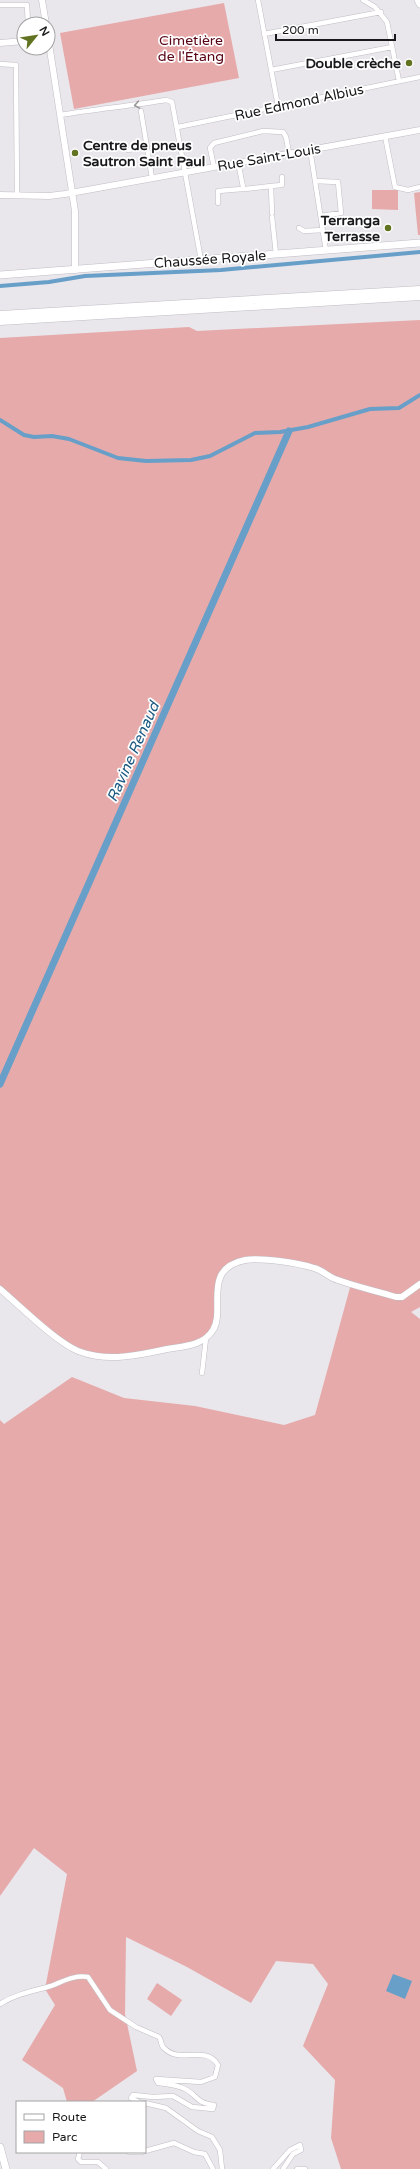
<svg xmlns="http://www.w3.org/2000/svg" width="420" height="2169" viewBox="0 0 420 2169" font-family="'Varela Round',sans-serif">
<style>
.green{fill:#e6aaaa}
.water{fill:#689fc8}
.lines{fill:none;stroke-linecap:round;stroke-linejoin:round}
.canal{stroke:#689fc8;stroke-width:4}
.river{stroke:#689fc8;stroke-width:7}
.minor-casing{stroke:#c1bdc4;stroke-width:5.5}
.tertiary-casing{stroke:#c1bdc4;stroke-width:7}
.secondary-casing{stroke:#c1bdc4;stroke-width:8}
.primary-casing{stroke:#c1bdc4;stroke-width:8}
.trunk-casing{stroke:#c1bdc4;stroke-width:9}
.minor{stroke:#fff;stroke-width:4.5}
.tertiary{stroke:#fff;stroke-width:6}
.secondary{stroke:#fff;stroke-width:7}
.primary{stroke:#fff;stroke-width:7}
.trunk{stroke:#fff;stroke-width:8}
.oneway{stroke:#989798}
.poi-dot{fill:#617321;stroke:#fff;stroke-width:1.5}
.labels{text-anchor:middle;stroke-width:3.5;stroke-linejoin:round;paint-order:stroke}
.park-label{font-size:14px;fill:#590415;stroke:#fff}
.poi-label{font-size:14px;font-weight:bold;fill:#19181a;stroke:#fff;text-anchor:end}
.street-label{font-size:14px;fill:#19181a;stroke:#fff}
.water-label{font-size:15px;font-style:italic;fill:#1a5982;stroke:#fff}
</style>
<rect width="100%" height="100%" fill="#e9e6ec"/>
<path class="green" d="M224,3L239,78L74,109L60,33Z
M372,190H398V210L372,209Z
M420,192V235H418L414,193Z
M420,320V1307L411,1312L420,1319V2169H341L331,2138L335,2080L303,2046L328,1984L313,1964L276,1961L251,2003L187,1967L126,1937L125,2014L137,2071L92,2102H67L63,2088L22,2060L55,2005L45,1989L67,1874L34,1848L0,1896V1420L4,1424L72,1377L124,1398L195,1406L284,1425L315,1415L351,1284L314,1268L259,1259L233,1264L223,1274L217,1286L216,1323L206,1338L140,1355L94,1356L65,1344L0,1289V338L189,327L197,331Z
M157,1983L182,2000L171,2016L147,1999Z"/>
<path class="water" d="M393,1974L412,1981L405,1999L386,1991Z"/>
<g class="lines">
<path class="canal" d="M0,286L49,282L85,276L221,270L420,252
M0,420L24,435L34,437L52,436L69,439L118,458L146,461L191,460L210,456L255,433L280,432L308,427L370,409L399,408L420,395"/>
<path class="river" d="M0,1084L289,431"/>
<g class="minor-casing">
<path id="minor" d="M258,0L278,106
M363,0L375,7L387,22L399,81
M0,5H27L28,24
M264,34L381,12
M0,64L16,65L17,195
M271,70L392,47
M141,111L152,178
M60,115C96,109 130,106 166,100L172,102L201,260
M178,127L420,77
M385,136L395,187L408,190L420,187
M310,149L326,251
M128,150L147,146
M238,162L243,187
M214,167L210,148L214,143L263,131L283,132L286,137L289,153
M315,181L338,182L341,213L321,216
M271,186L282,185V177
M245,189L271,186L272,213
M218,203V191L242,189
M272,217L276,254
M299,228L304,231L323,230
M202,1373L206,1338
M0,2004C16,1994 33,1991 51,1986C64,1981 74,1975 88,1977L110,2010L136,2027L159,2037C162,2040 160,2045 164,2048C180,2065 206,2044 218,2065L215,2077L201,2082L156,2079L158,2083C168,2084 179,2085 187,2090C200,2098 195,2102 214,2105L213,2109L192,2107L173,2096L153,2097L133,2095L131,2098L139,2102
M145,2103L166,2108L198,2131L212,2137L220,2150L222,2169
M145,2151L174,2143L194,2152L205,2154L213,2169
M80,2152L78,2159L81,2162H98L106,2169
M129,2152H142
M273,2169L290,2150L300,2145L301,2150L293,2154L283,2169
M297,2169H305"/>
</g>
<g class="tertiary-casing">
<path id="tertiary" d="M42,0L46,24
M48,37L75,211V270
M0,43L24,41
M0,195L49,196L65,194L420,130
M0,1289C19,1305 59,1345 81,1352C108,1362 140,1355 167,1349C184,1346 203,1346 213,1330C226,1309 201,1269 245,1260C260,1257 299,1263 314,1268C323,1270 329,1278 338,1280C357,1287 377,1291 396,1297H402L420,1284"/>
</g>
<g class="secondary-casing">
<path id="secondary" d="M418,0L420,4"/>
</g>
<g class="primary-casing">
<path id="primary" d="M0,275L420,243
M0,2147L6,2169"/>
</g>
<g class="trunk-casing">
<path id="trunk" d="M0,315L420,290
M0,321L420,296"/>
</g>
<use href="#minor" class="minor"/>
<use href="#tertiary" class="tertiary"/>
<use href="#secondary" class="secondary"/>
<use href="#primary" class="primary"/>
<use href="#trunk" class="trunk"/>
</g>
<defs><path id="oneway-chevron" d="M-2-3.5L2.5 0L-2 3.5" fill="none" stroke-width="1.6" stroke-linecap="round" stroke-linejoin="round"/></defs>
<use class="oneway" href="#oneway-chevron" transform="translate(137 105) rotate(170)"/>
<g class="poi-dot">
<circle cx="409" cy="63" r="4"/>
<circle cx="75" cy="153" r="4"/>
<circle cx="388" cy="228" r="4"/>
</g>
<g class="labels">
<g class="park-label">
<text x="191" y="45">Cimetière<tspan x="191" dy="16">de l'Étang</tspan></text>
</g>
<g class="poi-label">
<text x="401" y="68">Double crèche</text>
<text x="83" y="150" text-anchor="start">Centre de pneus<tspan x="83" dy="16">Sautron Saint Paul</tspan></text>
<text x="380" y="225">Terranga<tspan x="380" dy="16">Terrasse</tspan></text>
</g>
<g class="street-label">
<text transform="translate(299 102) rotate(-12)" y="5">Rue Edmond Albius</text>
<text transform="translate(269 157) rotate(-10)" y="5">Rue Saint-Louis</text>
<text transform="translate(210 259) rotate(-4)" y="5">Chaussée Royale</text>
</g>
<g class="water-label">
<text transform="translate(133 752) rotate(-66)" y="5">Ravine Renaud</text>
</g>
</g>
<rect x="16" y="2101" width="130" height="52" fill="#ffffff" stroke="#a3a3a3"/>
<rect x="24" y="2114" width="20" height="6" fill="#ffffff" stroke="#a3a3a3"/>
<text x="52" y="2121" font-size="12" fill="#19181a">Route</text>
<rect x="24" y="2131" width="20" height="12" fill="#e6aaaa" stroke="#a3a3a3"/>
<text x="52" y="2141" font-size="12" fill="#19181a">Parc</text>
<g transform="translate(36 36) rotate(60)"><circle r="19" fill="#ffffff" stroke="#a3a3a3"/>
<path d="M0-3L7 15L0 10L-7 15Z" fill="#617321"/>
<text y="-6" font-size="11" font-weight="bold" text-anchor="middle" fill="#19181a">N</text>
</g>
<path d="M276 34v6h119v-6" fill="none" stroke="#19181a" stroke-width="2"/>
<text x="282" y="34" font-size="12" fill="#19181a" stroke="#ffffff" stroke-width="3" paint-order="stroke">200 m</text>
</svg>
